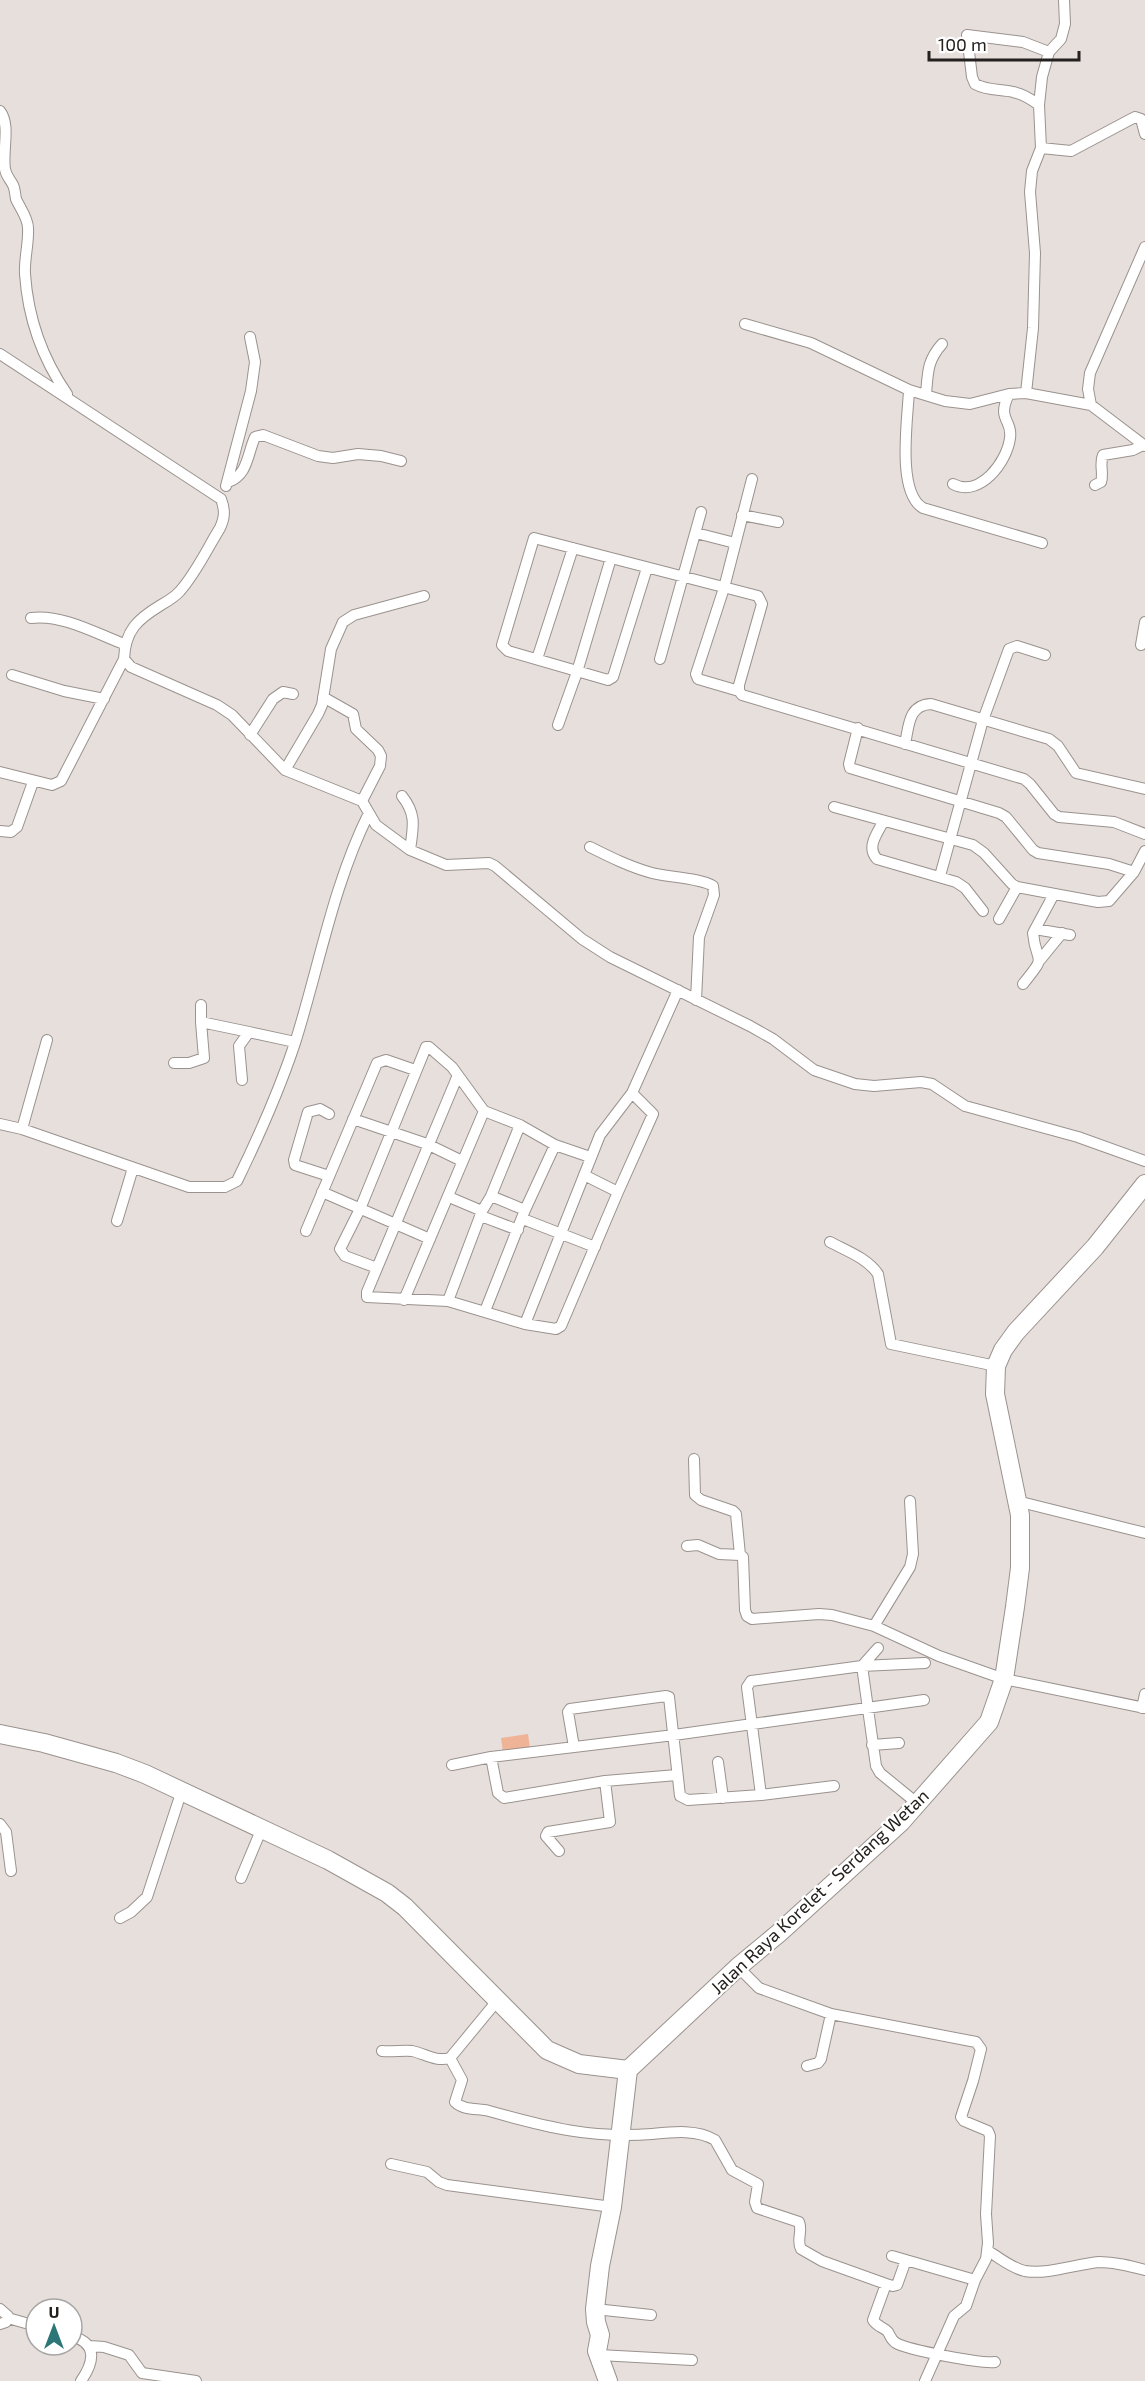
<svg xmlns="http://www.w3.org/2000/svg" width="1145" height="2381" viewBox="0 0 1145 2381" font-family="'Exo 2',sans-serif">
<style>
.pitch{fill:#efb397}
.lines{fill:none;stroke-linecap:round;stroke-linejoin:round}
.minor-casing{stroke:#9a928e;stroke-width:12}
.primary-casing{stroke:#9a928e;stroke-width:20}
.minor{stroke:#fff;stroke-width:10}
.primary{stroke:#fff;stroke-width:18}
.labels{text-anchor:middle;stroke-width:4.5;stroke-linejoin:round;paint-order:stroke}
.street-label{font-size:18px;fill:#23201e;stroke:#fff}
</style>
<rect width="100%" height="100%" fill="#e7dfdb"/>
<path class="pitch" d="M528,1734L530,1748L503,1752L501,1738Z"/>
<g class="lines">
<g class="minor-casing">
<path id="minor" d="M1039,105C1031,99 1023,94 1013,92C1000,89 988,91 975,84L972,77L967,35L1023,42L1049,52
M0,111C11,125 2,151 5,169C6,176 10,179 13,185C15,189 15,194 16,199C20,208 28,218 28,228C29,243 24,259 25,274C28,318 42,358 67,394
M1041,148L1071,151L1135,117L1141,119L1145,134
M745,324L811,343L909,390L945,401L970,404L1009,394L1026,393L1091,405L1145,446
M0,354L221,499C225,510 225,517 220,528C207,549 196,573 180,591C175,597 168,601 161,605C138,619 125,630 124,659L61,781L52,785L0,772
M909,390C908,417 896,492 923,508L1042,543
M1026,393L1033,328L1035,253L1030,192L1032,171L1041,148L1039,105L1042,77L1049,52L1061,39L1065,24L1064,0
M926,394C928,372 927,361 942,344
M1091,405L1088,389L1090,373L1145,247
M228,482C248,475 247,455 255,437L263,435L318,456L333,458L358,454L381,456L401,461
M953,484C980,498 1007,462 1010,438C1013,419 996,421 1009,394
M1095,485L1101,482C1104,473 1099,464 1103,455L1133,450L1143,445
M226,486L251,391L255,362L250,337
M742,515L778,522
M696,533L735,543
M647,568L613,677L608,680L508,651L502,645L534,538L758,596L762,604L739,685V691L742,695L1024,779L1030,784L1054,814L1059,817L1114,822L1145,834
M31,618C62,614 95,633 124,644
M1141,645L1145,622
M124,659L131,667L217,705L232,715L285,770L362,801L376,825L410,850L446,865L489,863L495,866L582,939L610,957L750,1026L773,1039L814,1070L855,1084L874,1086L921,1082L932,1084L965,1106L1078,1137L1145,1161
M537,659L573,548
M660,659L701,512
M12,675L64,691L104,699
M739,691L698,679L696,674L724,588L752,479
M323,697L353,714L356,729L378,750L381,756L380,766L362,801
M558,725L577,672L611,558
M858,728L849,764L850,768L999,813L1006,817L1033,850L1038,853L1109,864L1134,872
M250,735L273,699L283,692L293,694
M905,744C909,726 908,705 931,704L1049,739L1058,746L1076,773L1145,789
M285,770L318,714L322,705L331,649L343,622L354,615L424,596
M402,796C417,815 413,827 410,850
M834,807L973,845L984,853L1012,884L1017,887L1098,902L1109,901L1134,872L1145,851
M883,822C877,834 866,847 877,859L956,882L965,888L983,911
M0,831L11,832L17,827L33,782
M590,847C610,857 630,867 652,873C667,877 701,878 713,886L714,895L699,937L696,1000
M940,876L983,720L1009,649L1017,646L1045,655
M999,919L1017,887
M1035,929L1070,935
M1040,960L1062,933
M1023,984C1049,952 1036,966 1033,933L1054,894
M201,1005V1022
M174,1063H189L204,1058L201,1022L249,1032
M458,1075L367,1292V1297L448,1301L525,1324L556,1329L561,1326L618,1192L653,1114L632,1093
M242,1080L239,1046L249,1032L295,1042
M329,1114L320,1109L308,1112L294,1160L295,1165L329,1176
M353,1119L427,1144L462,1161
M0,1124L22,1129L189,1187H225L237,1181C259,1136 279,1091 295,1043C319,967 333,885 369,813
M22,1129L47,1040
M584,1175L618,1192
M322,1192L430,1239
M491,1196L525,1210
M449,1197L482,1211
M481,1216L518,1230
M523,1219L595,1247
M117,1221L133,1168
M306,1231L377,1063L386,1060L415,1070
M830,1242C847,1251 867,1258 878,1274L891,1344L996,1366
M377,1268L345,1256L340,1249L360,1209L426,1047H429L452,1067L484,1111L520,1125L555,1145L590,1157
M404,1300L484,1111
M448,1301L482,1211L491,1196L520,1125
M485,1311L525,1210L555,1145
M525,1324L600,1135L632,1093L678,990
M694,1459L695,1495L701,1500L733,1511L736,1514L740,1555
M1017,1501L1145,1533
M687,1546L698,1545L719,1554L740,1555L743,1557L745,1610L747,1616L752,1619L819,1614L832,1615L874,1626L939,1656L1004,1679L1145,1708
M874,1626L910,1567L913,1554L910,1501
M878,1648L862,1666L876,1766L880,1773L918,1804
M1142,1708L1145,1694
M872,1745L899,1743
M574,1747L568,1712L570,1709L666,1696L669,1697L680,1796L688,1800L761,1795L834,1786
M491,1757L498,1793L504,1798L605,1781L677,1775
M718,1762L723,1798
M452,1765L491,1757L674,1735L924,1700
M761,1795L747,1687L751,1681L862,1666L925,1663
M0,1824L6,1832L11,1871
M559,1851L546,1836L548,1832L610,1822L605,1781
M241,1878L262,1828
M120,1918L131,1912L147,1897L182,1790
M738,1967L759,1988L831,2014L976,2042L981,2049L973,2081L961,2117L964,2121L988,2131L990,2136L986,2214L988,2243L986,2259L975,2280L966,2306L954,2316L925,2381
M382,2051C391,2052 405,2050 412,2051C426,2054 435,2062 450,2058L497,2001
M450,2058L462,2080L455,2102C464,2111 478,2108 489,2111C546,2127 592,2139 652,2134C672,2132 697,2129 715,2140L732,2170L758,2184L755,2202L757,2208L799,2222C803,2231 796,2240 801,2249L822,2261L886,2284L873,2320C877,2327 884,2327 888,2332C891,2337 891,2340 896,2343C908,2350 982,2364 995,2362
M807,2066L818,2063L821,2059L831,2014
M391,2164L427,2172L439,2182L447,2185L612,2207
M988,2251C1000,2258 1011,2268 1025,2271C1047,2275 1077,2264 1099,2262C1115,2262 1130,2266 1145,2270
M892,2256L975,2280
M886,2284L893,2286L897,2285L906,2260
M0,2309L8,2316L6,2322L0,2324
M595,2309L651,2315
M8,2318L36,2326
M72,2336C98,2344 94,2362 81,2381
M90,2346L104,2347L129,2355L142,2373L196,2381
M599,2355L692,2360"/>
</g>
<g class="primary-casing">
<path id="primary" d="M0,1734L44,1743L116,1763L145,1774L328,1860L387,1893L405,1907L547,2050L579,2064L628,2070
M628,2070L738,1967L779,1933L901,1822L989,1722L1004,1679L1015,1607L1020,1568V1515L995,1394L996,1366L1003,1350L1016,1332L1095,1247L1145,1184
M608,2381L597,2351L600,2335L596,2322L595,2309L600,2266L612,2207L628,2070"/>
</g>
<use href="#minor" class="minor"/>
<use href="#primary" class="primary"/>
</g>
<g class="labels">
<g class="street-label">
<text transform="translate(820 1892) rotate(-43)" y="6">Jalan Raya Korelet - Serdang Wetan</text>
</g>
</g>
<g transform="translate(54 2327)"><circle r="28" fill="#ffffff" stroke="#a7a6a5" stroke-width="1.5"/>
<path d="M0-4.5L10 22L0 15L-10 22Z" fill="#2c7677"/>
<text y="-9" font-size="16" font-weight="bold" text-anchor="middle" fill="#23201e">U</text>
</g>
<path d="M929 51v9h150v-9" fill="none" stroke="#23201e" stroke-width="3"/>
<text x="938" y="51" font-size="18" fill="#23201e" stroke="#ffffff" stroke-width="4.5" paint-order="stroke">100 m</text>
</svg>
